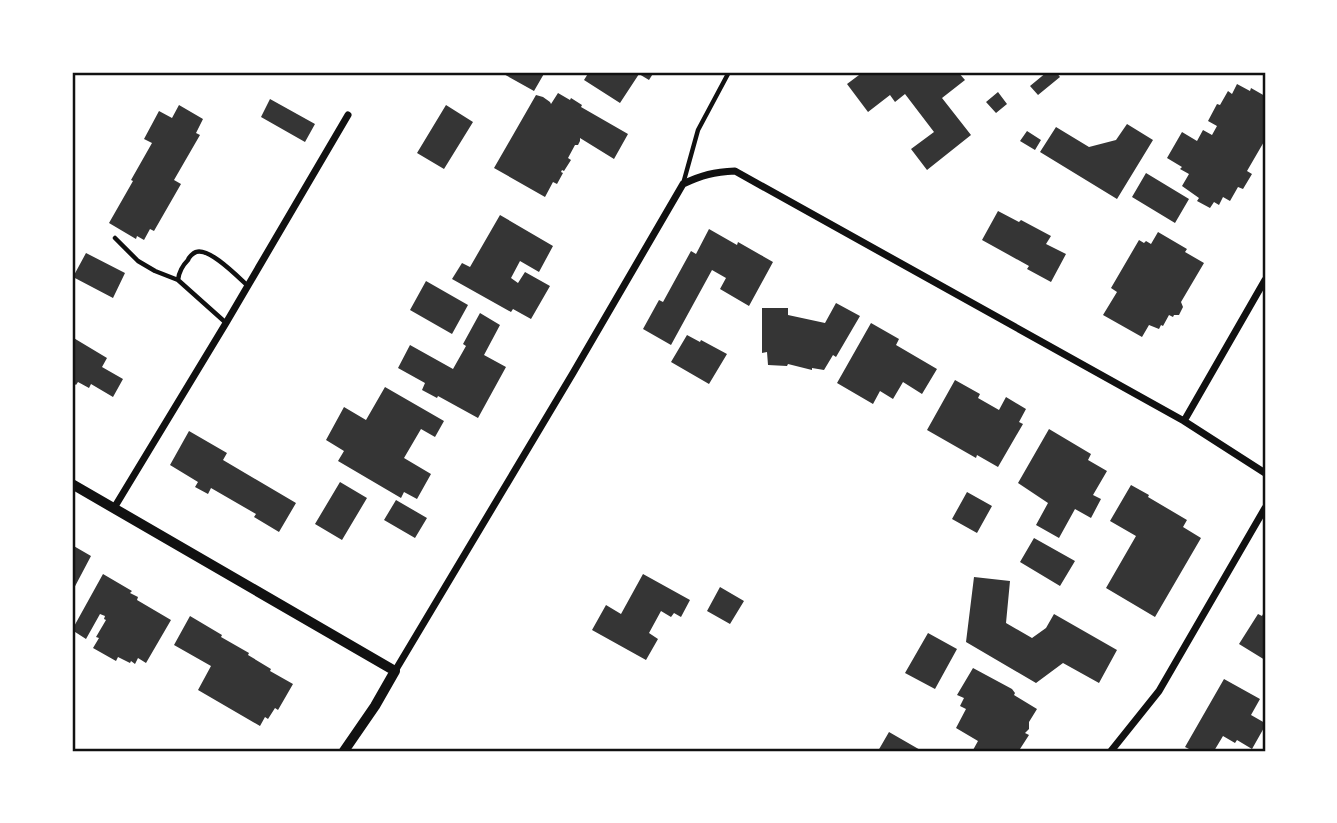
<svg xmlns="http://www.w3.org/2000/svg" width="1337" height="823" viewBox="0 0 1337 823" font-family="Roboto,sans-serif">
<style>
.building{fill:#353535}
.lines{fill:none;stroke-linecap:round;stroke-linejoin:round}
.service{stroke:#111;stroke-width:4.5}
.minor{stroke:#111;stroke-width:7}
.tertiary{stroke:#111;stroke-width:10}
.neatline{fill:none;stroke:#111;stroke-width:2.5}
</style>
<rect width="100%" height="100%" fill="#fff"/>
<path class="building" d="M500,72H545L534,91Z
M589,72H654L649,80L639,74L620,103L584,80Z
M863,72H958L965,80L942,98L971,135L927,170L911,149L934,132L905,94L895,102L890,95L868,112L847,84Z
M1047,72H1056L1060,77L1038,95L1030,86Z
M1237,84L1250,91L1251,88L1265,96V140L1247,171L1252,174L1243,189L1238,187L1230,201L1223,197L1219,205L1214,202L1210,208L1197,201L1199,198L1182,186L1189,174L1180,169L1182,167L1167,158L1182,132L1197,141L1203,130L1212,135L1217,126L1208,121L1217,104L1220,105L1228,91L1232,94Z
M998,92L1007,104L996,113L986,102Z
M558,93L570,100L571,98L582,105L581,107L628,134L614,159L580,138V141L578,145H575L568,158L571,160L564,171L562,170L561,172L563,173L557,184L553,182L545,197L494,168L536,95L543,97L550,102L551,104Z
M270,99L315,124L305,142L261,117Z
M179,105L203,119L196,133L200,135L174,180L181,184L154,231L150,229L144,240L137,236L136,239L109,223L133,181L131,180L152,143L144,139L159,111L172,118Z
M446,105L473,122L444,169L417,153Z
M1127,124L1153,140L1117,199L1040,152L1056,127L1089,147L1116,140Z
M1027,131L1041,140L1035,150L1020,141Z
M1146,173L1189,199L1175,223L1132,197Z
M998,211L1019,222L1021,220L1051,236L1046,244L1066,254L1051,282L1027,269L1029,266L982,240Z
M500,215L553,246L539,272L520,261L511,278L518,283L525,272L550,286L531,319L513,309L511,312L452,279L462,263L470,267Z
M709,229L737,245L738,242L773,262L749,306L720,289L726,278L712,270L671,345L643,329L659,300L663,302L691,251L696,254Z
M1158,232L1187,249L1185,252L1204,263L1181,302L1183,307L1179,315H1174L1173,317L1169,315L1163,326L1161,325L1159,329L1149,325L1142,337L1103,315L1117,292L1111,288L1139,240L1144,243L1146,241L1151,244Z
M86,253L125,273L113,298L73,277Z
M426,281L468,305L452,334L410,310Z
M836,303L860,316L836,357L833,355L824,370L812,368V370L788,364L787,366L768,365L767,352L762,353V308H788V315L825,323Z
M480,313L500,325L484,355L506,367L478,418L438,396L437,398L422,390L425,383L398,368L410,345L453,369L466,346L463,344Z
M871,323L899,339L896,345L937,369L922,394L903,382L893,399L880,391L873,404L837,383Z
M687,335L700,342L701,340L727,354L709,384L671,362Z
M72,337L107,358L102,367L123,379L113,397L91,384L89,388L78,382L76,385L72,382Z
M955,380L980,394L978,398L999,410L1006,397L1026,409L1019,422L1023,424L998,467L977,455L976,458L927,430Z
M385,387L444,421L435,437L421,429L404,458L431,474L417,499L404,492L401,498L338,461L344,451L326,440L344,407L366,420Z
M1049,429L1091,454L1088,460L1107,471L1093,495L1101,499L1091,518L1075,509L1059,538L1036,525L1048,503L1018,483Z
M189,431L227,453L223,460L296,503L279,532L254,517L256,514L211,488L208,494L195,487L198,482L170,465Z
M340,482L367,498L342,540L315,524Z
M1131,485L1149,495L1148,497L1187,520L1183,527L1201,538L1155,617L1106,588L1136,536L1110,521Z
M967,492L992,506L977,533L952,519Z
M396,500L427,518L415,538L384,520Z
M1034,538L1075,561L1060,586L1020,562Z
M72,545L91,556L72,592Z
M103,574L132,591L130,593L138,597L137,600L171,620L146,663L138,658L135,664L131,661L130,663L118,657L116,661L93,648L99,638L96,637L106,620L104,619L105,616L100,614L86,639L72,630Z
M643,574L690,600L681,617L674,613L671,617L661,611L649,633L658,639L646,660L592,630L606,605L621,614Z
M974,577L1010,581L1006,623L1032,638L1046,628L1054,614L1117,650L1099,683L1063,663L1036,683L966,642Z
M720,587L744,601L730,624L707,611Z
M1265,610V660L1239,644L1258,614L1262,616Z
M190,616L222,635L221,637L249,653L248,655L271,669L270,671L293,684L278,710L275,708L268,719L265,717L260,726L198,690L211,666L174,645Z
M928,633L957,649L935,689L905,673Z
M973,668L1012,689L1015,693L1014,695L1037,709L1029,722V729L1025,733L1029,735L1020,749L1024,751H975L973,750L978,741L956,728L966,709L960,706L964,698L957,695Z
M1224,679L1260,699L1251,715L1265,723V726L1252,749L1237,740L1235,743L1223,736L1214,751H1193L1185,747Z
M889,732L922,751H878Z"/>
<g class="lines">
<path class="service" d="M683,184L698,130L729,72
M115,238L138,261L155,271L178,280L225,322
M178,280C179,271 182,266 188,260C189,257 193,253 196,252C209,247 238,277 248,286"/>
<path class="minor" d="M1184,421L1265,280
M114,508L226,323L348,115
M395,671L573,373L683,184C702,175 714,172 735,171L1184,421L1265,473
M1111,751L1159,691L1265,508"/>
<path class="tertiary" d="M72,484L395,671L375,706L344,751"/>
</g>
<rect width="1337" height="823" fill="none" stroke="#ffffff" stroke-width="147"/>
<rect x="74" y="74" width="1190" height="676" class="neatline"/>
</svg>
